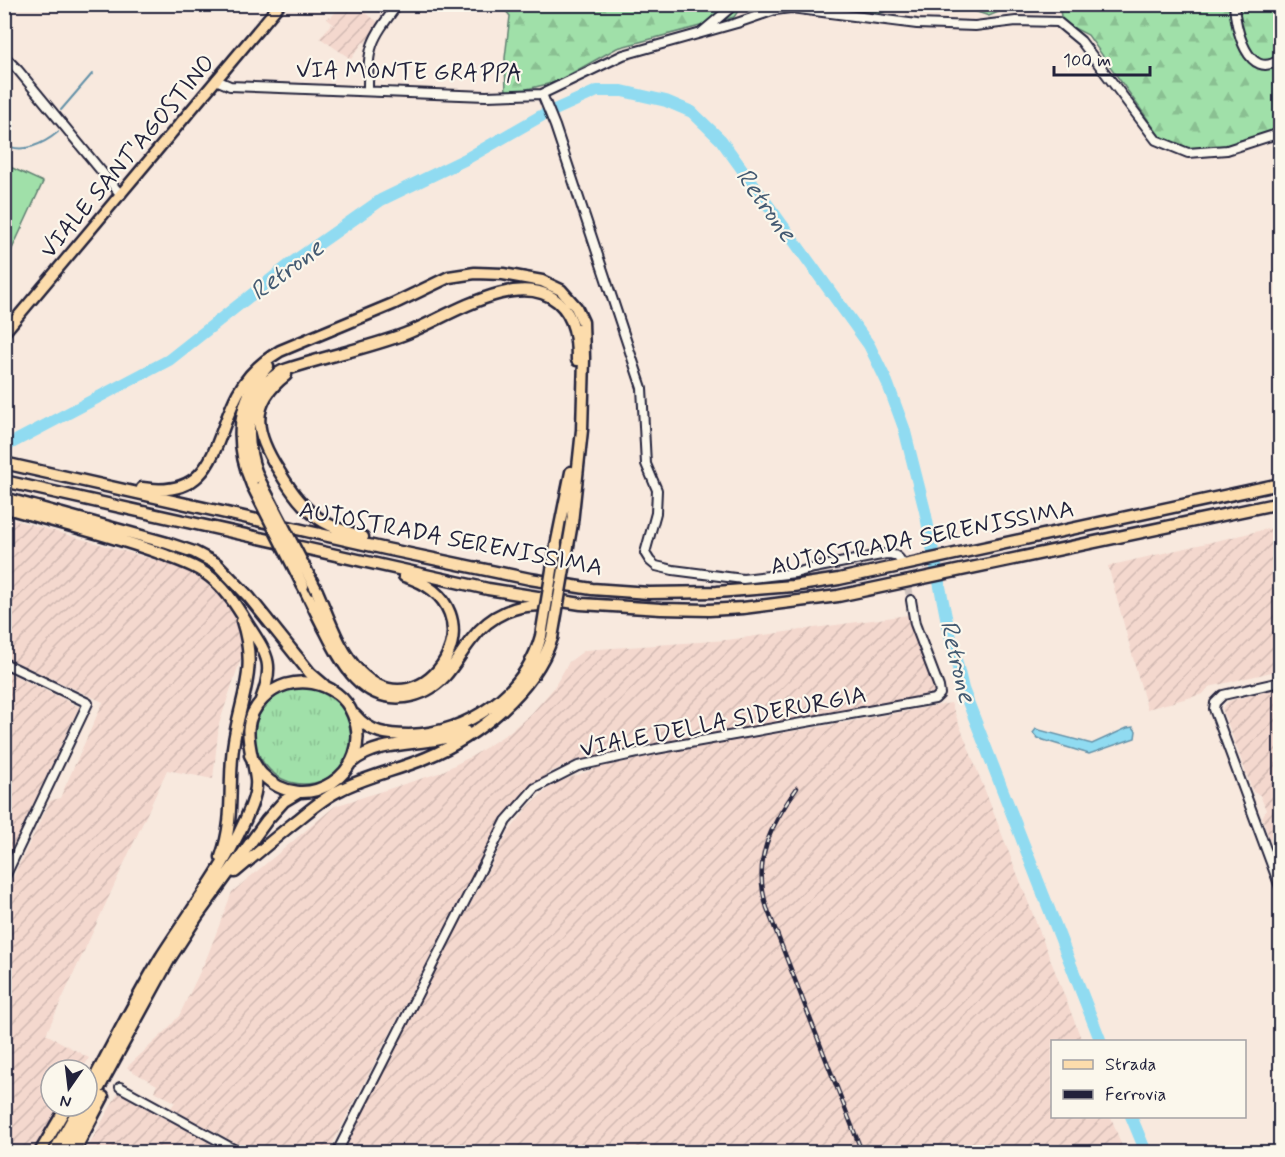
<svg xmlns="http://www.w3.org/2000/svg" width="1285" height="1157" viewBox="0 0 1285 1157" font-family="Mynerve,sans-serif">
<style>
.industrial{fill:url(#industrial-furrows)}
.grass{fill:url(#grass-tufts);stroke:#618172;stroke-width:1.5}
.forest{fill:url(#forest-firs);stroke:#618172;stroke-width:1.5}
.garden{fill:#a0e0a9;stroke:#618172;stroke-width:1.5}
.water{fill:#90dbf1;stroke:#6491a8;stroke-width:1.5}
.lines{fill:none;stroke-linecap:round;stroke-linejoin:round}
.stream{stroke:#6491a8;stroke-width:2}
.river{stroke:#90dbf1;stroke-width:12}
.minor-tunnel{stroke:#cdc1bd;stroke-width:8;stroke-dasharray:8 4;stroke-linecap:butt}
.minor-casing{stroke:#22223b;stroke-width:12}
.major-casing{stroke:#22223b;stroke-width:14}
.highway-casing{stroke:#22223b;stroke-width:15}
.minor{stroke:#fbf7ec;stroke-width:8}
.major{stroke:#fcdcac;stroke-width:9}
.highway{stroke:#fcdcac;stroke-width:10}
.rail-casing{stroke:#22223b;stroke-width:4.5}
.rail{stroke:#fbf7ec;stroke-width:2;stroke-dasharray:7;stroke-linecap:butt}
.highway-bridge-casing{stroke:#22223b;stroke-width:15;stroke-linecap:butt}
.highway-bridge{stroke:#fcdcac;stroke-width:10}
.labels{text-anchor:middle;stroke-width:4.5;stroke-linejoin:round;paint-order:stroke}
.street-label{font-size:24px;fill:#22223b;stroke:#fbf7ec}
.water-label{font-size:26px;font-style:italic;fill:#435a72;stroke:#fbf7ec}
</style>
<defs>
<pattern id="industrial-furrows" width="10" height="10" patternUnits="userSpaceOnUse" patternTransform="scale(1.5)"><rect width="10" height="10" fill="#f4d8ce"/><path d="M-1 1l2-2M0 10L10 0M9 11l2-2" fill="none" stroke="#d1b9b2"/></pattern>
<pattern id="grass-tufts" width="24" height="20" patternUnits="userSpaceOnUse" patternTransform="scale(1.5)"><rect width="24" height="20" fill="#a0e0a9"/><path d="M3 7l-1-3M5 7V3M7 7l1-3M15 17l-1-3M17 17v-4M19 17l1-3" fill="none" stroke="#8ac092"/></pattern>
<pattern id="forest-firs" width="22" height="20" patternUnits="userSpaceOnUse" patternTransform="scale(1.5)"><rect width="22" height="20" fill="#a0e0a9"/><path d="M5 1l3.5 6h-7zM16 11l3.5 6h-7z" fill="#8ac092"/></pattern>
</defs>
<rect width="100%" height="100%" fill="#f8e9de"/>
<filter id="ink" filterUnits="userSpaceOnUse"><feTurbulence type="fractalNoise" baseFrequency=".0167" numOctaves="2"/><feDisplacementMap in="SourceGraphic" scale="12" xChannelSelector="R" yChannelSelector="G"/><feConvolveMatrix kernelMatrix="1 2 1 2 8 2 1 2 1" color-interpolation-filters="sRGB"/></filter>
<g filter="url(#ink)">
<path class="industrial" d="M342,5H355L378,22L365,43L363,42L351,59L320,38L331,24L337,27L327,19L329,16L331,17Z
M5,517L183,568L200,578L225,601L241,626L242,638V655L219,724L213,779L167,770L46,1034L89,1058L82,1070H51V1106H61L35,1152H5V894L50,801L60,798L103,702L5,657Z
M1280,526V670L1209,687L1203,694L1147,709L1108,566Z
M908,615L935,693L574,761L550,772L521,796L502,818L328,1152H252L171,1108L175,1102L154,1091L157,1085L130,1070L127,1067L165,1032L179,1016L207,957L232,892L335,806L439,773L474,755L508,733L531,714L553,689L569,662L585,650L727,640Z
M5,671L79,707L5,863L4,671Z
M1280,688V867L1262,818L1266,810L1260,795L1253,792L1222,708L1229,701Z
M951,703L1082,1041L1052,1042V1116L1111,1117L1124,1152H340L508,833L528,807L549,788L561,781L597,768L703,745L820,727Z
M118,1093L218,1147L220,1152H85Z"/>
<path class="grass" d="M255 735a49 49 0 1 1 98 0a49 49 0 1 1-98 0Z"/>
<path class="forest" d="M501,5H742L734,17L617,48L556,82L506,94L505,58L510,16Z
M841,5H899L874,16L844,11Z
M956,5L1005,4V5L1001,11L989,16Z
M1059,5H1280V129L1227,147L1188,151L1161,138L1088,35L1062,22Z"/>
<path class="garden" d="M4,158L10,160L8,166L43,182L6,262Z"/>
<path class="water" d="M1133,727L1136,731L1135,738L1089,754L1037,738L1033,733L1036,729L1092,744L1127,728Z"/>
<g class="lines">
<path class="stream" d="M61,110L92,74
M4,143C20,156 45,143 58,132"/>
<path class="river" d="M4,447L169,360L293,262L381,200L466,159L541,116L597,91H622L666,101L692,112L721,140L869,345L887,382L904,428L925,511L946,617L963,689L1101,1042
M1131,1116L1146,1152"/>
<path class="minor-tunnel" d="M902,563L911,600"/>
<g class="minor-casing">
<path id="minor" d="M1234,4C1235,27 1248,83 1280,59
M702,32L735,4
M4,56L18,70L121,195
M216,80L230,86L486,96L542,94L623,55L737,23L775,10L791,8L917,24L975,26L1016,21L1058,22L1081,41L1156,140L1188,153L1227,150L1280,133
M368,91C368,44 370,42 398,4
M542,94L555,126L642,388L646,464L657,490L656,513L645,553L650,561L656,566L673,570L743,579L795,573L814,568L886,554C893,554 897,555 901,561
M4,663L88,703L4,879
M1280,682L1223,695L1215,703L1214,709L1280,887
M120,1087L239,1152
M337,1152L506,821L535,788L578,766L656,749L935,699L940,694L939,687L915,624L911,600"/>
</g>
<g class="major-casing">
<path id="major" d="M4,333L280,4"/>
</g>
<g class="highway-casing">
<path id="highway" d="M286,375C247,405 256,435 279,471C291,491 304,510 324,522C336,529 350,533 363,537
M4,463L386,549L530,579L592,589L649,593L717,592L793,586L839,579L1280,484
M4,481L488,589L581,604L661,609L709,610L743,608L838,596L1280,503
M252,485C234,443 236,401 268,366
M262,485C243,449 241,393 282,371C322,357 365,349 405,334C445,319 518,267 558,302C575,317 577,339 577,360
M142,488C216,500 213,440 238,393C247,376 263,361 280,351L393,304L449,277L475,273L503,274L542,281L561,290L576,307L583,322L584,358L582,430L572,523
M4,498L167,543L194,552L217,564L249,597L310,673L324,685
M4,507C57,523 111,535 162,554C180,561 200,567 215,581C230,594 240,612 250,628C269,657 274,666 261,700
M556,546L571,472
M303,586C311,602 318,617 326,632C342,664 362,702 405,697C420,695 434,688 445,676C455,665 462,651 472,639C490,615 518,602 548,606
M317,591C329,618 339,651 360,672C425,737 507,607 404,576
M355,715C370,733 387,735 409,735C468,733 525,694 541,636
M352,762C384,736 429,749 465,731
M221,857C235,818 228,787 233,748C239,698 259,673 242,621
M235,872C255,855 275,838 295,822C309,811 323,798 340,790C367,776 398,770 426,758C477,737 534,692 552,638
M87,1092C111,1048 134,1001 161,957C192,908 230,861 251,806C254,798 257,789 256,780C253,750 237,725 263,699C289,671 339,679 353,715C376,772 304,819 262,774C257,769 254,762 250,755
M40,1152L67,1106
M54,1152L80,1106
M64,1152L169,960L198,915L267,820L284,801L299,792
M74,1152L103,1097"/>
</g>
<use href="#minor" class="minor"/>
<use href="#major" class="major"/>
<use href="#highway" class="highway"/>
<g class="rail-casing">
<path id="rail" d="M797,788C770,826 752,861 767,908L862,1152"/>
</g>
<use href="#rail" class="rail"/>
<g class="highway-bridge-casing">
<path id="highway-bridge" d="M252,485L303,586
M262,485L317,591
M541,636L556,546
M552,638L572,523"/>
</g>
<use href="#highway-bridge" class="highway-bridge"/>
</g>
</g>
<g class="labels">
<g class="street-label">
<text transform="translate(409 71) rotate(1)" y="8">VIA MONTE GRAPPA</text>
<text transform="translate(127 156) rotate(-50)" y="8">VIALE SANT'AGOSTINO</text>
<text transform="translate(922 537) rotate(-11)" y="8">AUTOSTRADA SERENISSIMA</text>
<text transform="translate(451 538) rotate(11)" y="8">AUTOSTRADA SERENISSIMA</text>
<text transform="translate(723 721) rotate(-11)" y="8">VIALE DELLA SIDERURGIA</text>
</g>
<g class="water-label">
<text transform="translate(767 204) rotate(54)" y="9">Retrone</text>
<text transform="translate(286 269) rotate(-37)" y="9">Retrone</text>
<text transform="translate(959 661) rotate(76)" y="9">Retrone</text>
</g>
</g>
<rect width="1285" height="1157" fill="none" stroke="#fbf7ec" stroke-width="24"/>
<rect x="12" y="12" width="1261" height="1133" fill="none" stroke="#22223b" stroke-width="2" filter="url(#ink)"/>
<rect x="1051" y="1040" width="195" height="78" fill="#fbf7ec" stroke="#a4a2a5" stroke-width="1.5"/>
<rect x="1063" y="1060" width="30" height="9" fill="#fcdcac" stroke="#a4a2a5" stroke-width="1.5"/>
<text x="1105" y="1070" font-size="18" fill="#22223b">Strada</text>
<rect x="1063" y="1090" width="30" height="9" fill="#22223b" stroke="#a4a2a5" stroke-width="1.5"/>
<text x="1105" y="1100" font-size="18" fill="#22223b">Ferrovia</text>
<g transform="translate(69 1088) rotate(194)"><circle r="28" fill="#fbf7ec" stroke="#a4a2a5" stroke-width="1.5"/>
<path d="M0-4.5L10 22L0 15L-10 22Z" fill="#22223b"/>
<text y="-9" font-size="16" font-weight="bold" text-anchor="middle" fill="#22223b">N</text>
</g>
<path d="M1054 66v9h96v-9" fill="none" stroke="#22223b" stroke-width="3"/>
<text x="1063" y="66" font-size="18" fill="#22223b" stroke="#fbf7ec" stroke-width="4.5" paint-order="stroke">100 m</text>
</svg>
